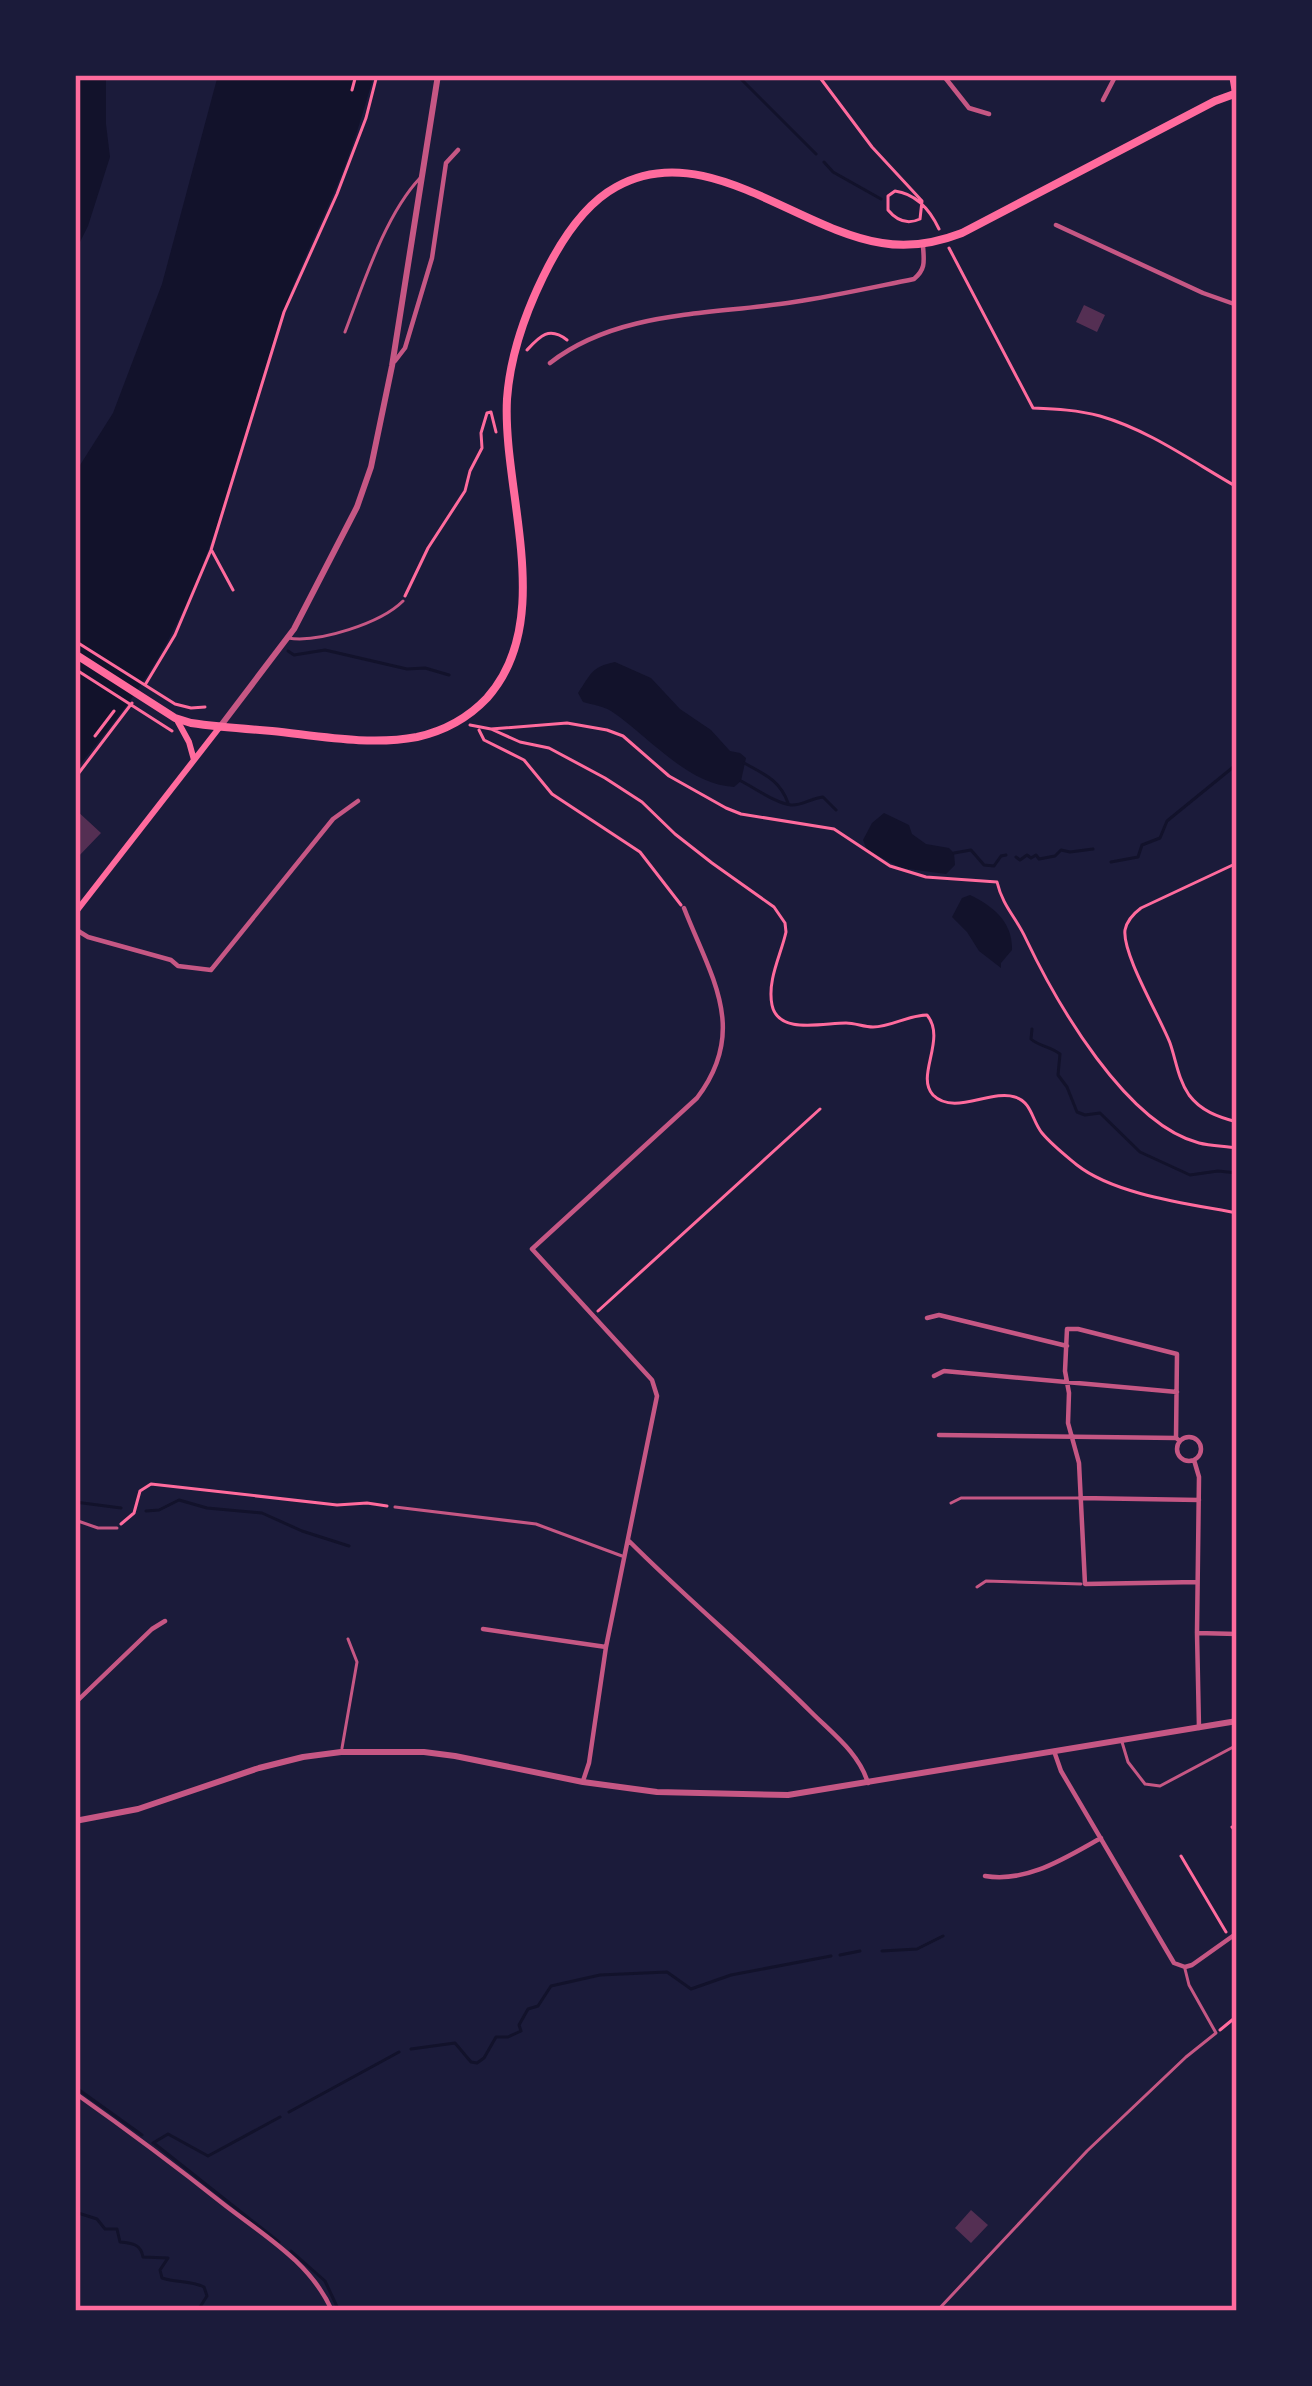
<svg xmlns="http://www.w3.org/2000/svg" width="1312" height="2386" viewBox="0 0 1312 2386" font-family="Arial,sans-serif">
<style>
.water{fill:#12122b}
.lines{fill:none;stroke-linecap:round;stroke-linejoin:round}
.stream{stroke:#12122b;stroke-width:3}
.building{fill:#542f53}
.path{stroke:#ff6b9d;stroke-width:3}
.service{stroke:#c65784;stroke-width:3}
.minor{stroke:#c65784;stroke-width:4.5}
.tertiary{stroke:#c65784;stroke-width:6}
.secondary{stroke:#ff6b9d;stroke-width:6}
.primary{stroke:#ff6b9d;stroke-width:8}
.neatline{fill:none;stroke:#ff6b9d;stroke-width:4.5}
</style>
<rect width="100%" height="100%" fill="#1b1b3a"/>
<path class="water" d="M75,75H106V124L110,157L88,226L75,252Z
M218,75H374C363,113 352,151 336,188C319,228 300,266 285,307C244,424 221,552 157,660C133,700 104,735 75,771V473L113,413L162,284Z
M615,662L651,678L680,709L711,730L730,751L740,753L746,758L741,781L734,787C686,784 650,737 611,711C603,706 593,705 583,702L578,693C591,674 591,667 615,662Z
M884,813L909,825L912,834L926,844L949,848L954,853L955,865L946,874L901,868L867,850L863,840L872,823Z
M970,895C993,906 1013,922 1012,950L1001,963V968L979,951L967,932L952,917L962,898Z"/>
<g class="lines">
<path class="stream" d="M737,75L816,154
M824,162L833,172L881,199
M288,651L294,655L325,650L407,669L425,668L449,675
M744,763C764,774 780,780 788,803
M741,781C755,788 775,803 791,805C801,806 812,798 823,797L836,810
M954,853L971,850L984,865L994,866L1001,856L1006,855
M1016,857L1020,860L1027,855L1031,858L1036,855L1039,859L1055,856L1061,850L1070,852L1093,849
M1111,862L1138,857L1142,845L1160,838L1167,821L1237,764
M1032,1029L1031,1039C1040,1047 1050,1046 1060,1054L1058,1075L1067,1087L1077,1112L1085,1115L1100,1113L1140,1152L1190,1175L1218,1171L1237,1173
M75,1502L121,1508
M146,1511L159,1510L179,1500L207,1508L262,1513L302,1531L349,1546
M882,1951L917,1949L943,1936
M840,1955L860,1951
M411,2049L455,2043L471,2062L477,2063L484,2058L496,2037H508L521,2031L519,2025L528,2009L538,2006L551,1986L600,1975L667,1972L691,1989L731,1975L831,1956
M75,2087L142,2135
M289,2112L399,2052
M153,2143L168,2134L208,2156L280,2117
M155,2144L279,2242
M75,2212L97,2219L105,2229H117L120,2242C132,2243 141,2244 143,2257L168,2258L160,2270L162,2278C176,2283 190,2280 204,2287L207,2296L200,2307L202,2311
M291,2251L325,2281L339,2311"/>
</g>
<path class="building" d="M1084,305L1105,315L1097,332L1076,322Z
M75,809L101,833L77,858L75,856Z
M971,2210L988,2225L971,2243L955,2228Z"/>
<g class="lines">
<path class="path" d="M818,75L872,147L922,201L920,219C907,225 897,221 888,210V196L895,191C917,194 930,210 939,229
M352,90L356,75
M949,248L1033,408C1056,409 1078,410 1100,416C1149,430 1193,462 1237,487
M527,350C540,336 549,326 567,340
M212,551L233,590
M405,596L428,548L465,491L470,471L482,448L481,433L487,413L491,412L496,432
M75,641L175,704L191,708L205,707
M75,669L172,731
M145,685L175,635L211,550L284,312L337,194L366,118L377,75
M470,725L491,729L567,723L607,730L623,736L669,776L726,808L741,814L834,829L890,866L926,877L997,882C1003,907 1016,917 1026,939C1057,1004 1126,1124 1199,1143C1211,1146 1225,1146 1237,1148
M491,729L520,742L549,748L605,778L642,802L675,834L712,863L774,907L785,923L786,932C781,955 767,980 772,1005C778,1035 823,1023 846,1023C855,1023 864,1027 873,1027C891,1027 908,1015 927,1015C947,1039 915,1076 933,1095C954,1116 991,1089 1015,1097C1032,1102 1032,1121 1042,1133C1052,1145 1065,1155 1077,1165C1115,1195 1190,1204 1237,1213
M479,730L484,740L524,760L552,794L640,852L681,905
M95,736L114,711
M75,778L132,703
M1237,863L1141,908C1133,914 1127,920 1125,930C1122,954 1160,1017 1170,1043C1176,1060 1178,1079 1189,1095C1201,1111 1218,1117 1237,1122
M598,1311L820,1109
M121,1524L134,1513L140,1491L151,1484L337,1505L367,1503L387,1506
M1232,1827L1237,1834
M1181,1856L1226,1932
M1220,2030L1237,2016"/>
<path class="service" d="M345,332C363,285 385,215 420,178
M288,638C319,643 381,623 403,601
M951,1503L961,1498H1079
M395,1507L536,1524L622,1556
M75,1520L98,1528H117
M977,1587L986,1581L1081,1584
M1122,1742L1128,1762L1145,1784L1160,1786L1237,1745
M342,1748L357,1662L348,1639
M937,2311L1087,2151L1186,2057L1216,2033L1189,1985L1185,1969"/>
<path class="minor" d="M943,75L969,108L989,114
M1103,100L1116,75
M1056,225L1203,293L1237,305
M395,361L405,348L432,258L446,163L458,150
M550,363C618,310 712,315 794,302C834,296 874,287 914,279C926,269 924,261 923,246
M75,929L88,937L171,960L178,966L211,970L333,819L358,801
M927,1318L939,1315L1067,1346
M934,1376L944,1371L1177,1392
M939,1435L1176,1438L1180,1441
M1177 1449a12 12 0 1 1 24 0a12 12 0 1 1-24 0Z
M1176,1438L1177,1354L1078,1329H1067L1065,1371L1069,1393L1068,1423L1079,1463L1085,1584L1197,1582
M1194,1460L1199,1477L1197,1633L1237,1634
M1080,1498L1199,1500
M629,1541C688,1600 752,1653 811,1712C833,1734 859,1753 868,1783
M483,1629L606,1647
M1197,1633L1199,1728
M75,1703L152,1629L165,1621
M1054,1751L1061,1771L1174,1963L1185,1967L1192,1965L1237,1933
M583,1781L589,1763L606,1647L657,1396L652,1380L532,1249L697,1098C749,1030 711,977 684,908
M985,1876C1027,1883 1065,1858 1101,1838
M75,2093C126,2129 177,2167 226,2206C265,2236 312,2264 332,2311"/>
<path class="tertiary" d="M219,728L294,629L357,507L371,467L392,366L438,75
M75,1821L138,1809L259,1768L303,1757L341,1752H424L455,1756L583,1782L657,1792L788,1795L1237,1721"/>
<path class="secondary" d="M1232,75L1235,93
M177,720L189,742L194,760
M75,913L219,728"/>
<path class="primary" d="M75,654L175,718L191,723C218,727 245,729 272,731C319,736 370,746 417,737C444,731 468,718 487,698C557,620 502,491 507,399C510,357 525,314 543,277C559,244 583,205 616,187C704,137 797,230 882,243C910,248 936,243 962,233L1215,101L1237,93"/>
</g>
<rect width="1312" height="2386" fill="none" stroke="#1b1b3a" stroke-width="156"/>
<rect x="78" y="78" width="1156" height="2230" class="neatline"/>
</svg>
